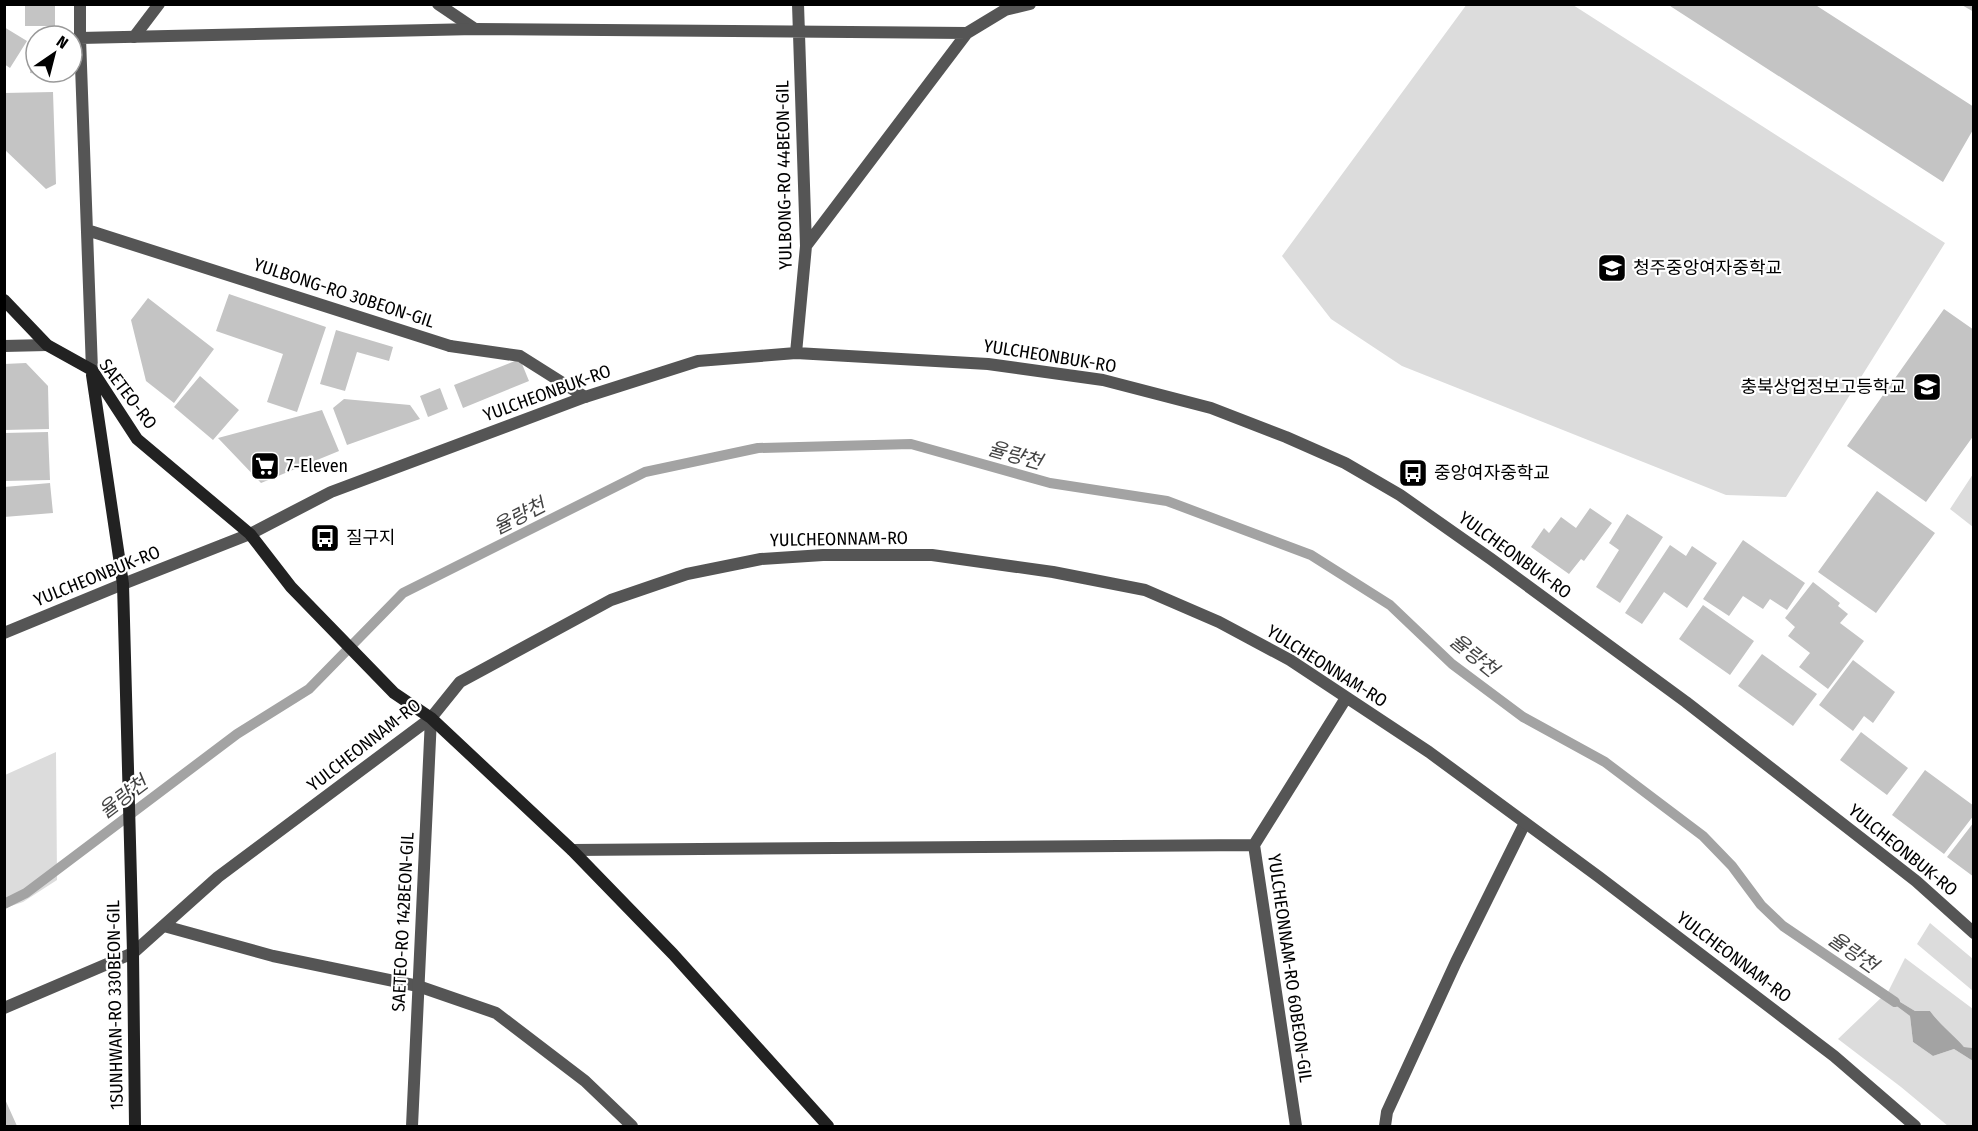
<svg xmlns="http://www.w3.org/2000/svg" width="1978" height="1131" viewBox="0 0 1978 1131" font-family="'Fira Sans Condensed','Noto Sans KR',sans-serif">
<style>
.green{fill:#dcdcdc}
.water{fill:#a3a3a3}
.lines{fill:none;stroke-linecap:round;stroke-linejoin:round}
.stream{stroke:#a3a3a3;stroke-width:10}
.building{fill:#c4c4c4}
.lane{stroke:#555;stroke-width:12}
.street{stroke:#555;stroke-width:12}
.secondary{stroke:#222;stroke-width:12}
.labels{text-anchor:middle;stroke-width:4.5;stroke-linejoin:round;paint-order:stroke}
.street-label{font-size:18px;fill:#000;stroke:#fff}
.poi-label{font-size:18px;fill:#000;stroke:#fff;text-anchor:start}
.water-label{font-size:20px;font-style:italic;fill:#444;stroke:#fff}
</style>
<rect width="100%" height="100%" fill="#fff"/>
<path class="green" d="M1467,4L1573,5L1945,243L1786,497L1726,495L1402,366L1331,319L1282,256Z
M1973,474V527L1950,509Z
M56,752L57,880L23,902L5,908V775Z
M1930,923L1973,959V991L1917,944Z
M1905,958L1973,1009V1048L1964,1047C1953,1034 1940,1025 1930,1011H1915L1887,994Z
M1883,996L1910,1016L1913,1042L1933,1056L1954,1049L1973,1061V1126H1948L1901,1087L1838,1039Z"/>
<path class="water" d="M1887,994L1915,1011H1930C1940,1025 1953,1034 1964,1047L1973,1048V1061L1954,1049L1933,1056L1913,1042L1910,1016L1883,996Z"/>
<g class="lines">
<path class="stream" d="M4,904L26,893L237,734L309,689L403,593L645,472L758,448L911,444L1050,483L1167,501L1311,555L1390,605L1452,664L1523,717L1605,762L1703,836L1732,866L1761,905L1783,926L1895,1002"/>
</g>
<path class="building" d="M25,4H55V26H25Z
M1667,4H1814L1974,107V128L1943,182Z
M1960,4H1974V12Z
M4,27L27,41L10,68L4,64Z
M33,47L36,48V72H59V76L30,73Z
M53,92L56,184L46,189L4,149V93Z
M229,294L326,327L297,412L267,402L283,354L216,331Z
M148,298L214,349L174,403L146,381L131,320Z
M1944,309L1974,330V435L1926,502L1847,446Z
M336,330L393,347L389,361L357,352L345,391L320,384Z
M520,359L529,381L463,408L454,385Z
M26,363L48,386L49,429L4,430V364Z
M200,376L239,410L213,440L174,407Z
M440,388L448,409L428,417L420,396Z
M344,399L410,405L420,419L347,445L333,408Z
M322,410L339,451L261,483L218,438Z
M48,432L50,480L4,481V433Z
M50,483L53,513L4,517V487Z
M1877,491L1935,533L1876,613L1818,572Z
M1590,508L1612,523L1584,561L1581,559L1569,574L1531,547L1544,528L1549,533L1561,517L1576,528Z
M1627,514L1663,537L1620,603L1596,587L1619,550L1609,543Z
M1743,540L1805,583L1787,610L1770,599L1763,609L1743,596L1729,616L1703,599Z
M1670,545L1686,556L1692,546L1717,563L1687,608L1664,592L1642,624L1625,613Z
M1813,582L1840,603L1838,606L1848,614L1840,623L1864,641L1828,689L1799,667L1810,653L1788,636L1795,627L1785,618Z
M1703,605L1754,641L1730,675L1679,639Z
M1762,654L1817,694L1793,726L1738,686Z
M1853,660L1895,692L1873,723L1864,716L1853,731L1819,705Z
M1861,732L1908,768L1887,795L1840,760Z
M1925,770L1974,806V815L1944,854L1892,815Z
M1974,822V877L1947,857Z
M4,1097L17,1126H4Z"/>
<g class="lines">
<path class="lane" d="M438,4L475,29
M134,37L159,4
M450,346L520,356L585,397
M164,926L273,956L418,986L496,1013L585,1081L632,1126
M1385,1126L1387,1112L1456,962L1525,823"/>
<path class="street" d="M80,4V38L92,370
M80,38L475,29L967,33L1005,10L1030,4
M87,230L450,346
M806,246L967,33
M4,346L47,345
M796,353L806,246L798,4
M4,633L123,584L250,534L331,492L585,397L698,361L796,353L988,364L1103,380L1211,408L1286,437L1345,463L1400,495L1491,559L1686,702L1916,881L1974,933
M572,850L1254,845
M4,1008L133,953L218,877L431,718L460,682L611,600L687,574L761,559L823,555H932L1053,572L1145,590L1219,622L1290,660L1429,752L1599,877L1834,1056L1915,1126
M412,1126L431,718
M1296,1126L1254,845L1346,698"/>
<path class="secondary" d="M4,300L47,345L92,370L137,439L250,534L291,587L394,693L431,718L572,850L673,954L828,1126
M92,375L123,584L133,953L135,1126"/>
</g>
<defs>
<g id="school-square" transform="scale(1.5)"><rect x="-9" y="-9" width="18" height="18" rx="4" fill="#000" stroke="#fff"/><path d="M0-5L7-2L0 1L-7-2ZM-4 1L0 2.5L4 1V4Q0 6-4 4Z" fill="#fff"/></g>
<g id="supermarket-square" transform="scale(1.5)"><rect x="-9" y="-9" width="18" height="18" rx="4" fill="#000" stroke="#fff"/><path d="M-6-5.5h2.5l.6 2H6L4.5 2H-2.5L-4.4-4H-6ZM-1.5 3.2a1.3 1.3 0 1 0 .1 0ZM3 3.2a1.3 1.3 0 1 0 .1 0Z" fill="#fff"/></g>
<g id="bus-square" transform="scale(1.5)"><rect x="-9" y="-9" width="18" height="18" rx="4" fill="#000" stroke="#fff"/><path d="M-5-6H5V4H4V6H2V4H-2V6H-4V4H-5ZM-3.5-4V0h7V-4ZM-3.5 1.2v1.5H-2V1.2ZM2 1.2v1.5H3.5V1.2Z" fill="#fff"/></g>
</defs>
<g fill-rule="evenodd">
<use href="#school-square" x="1612" y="268"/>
<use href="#school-square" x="1927" y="387"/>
<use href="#supermarket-square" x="265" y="466"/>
<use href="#bus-square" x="1413" y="473"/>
<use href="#bus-square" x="325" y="538"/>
</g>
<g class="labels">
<g class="street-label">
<text transform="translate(784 175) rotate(-91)" y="6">YULBONG-RO 44BEON-GIL</text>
<text transform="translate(344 293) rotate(18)" y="6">YULBONG-RO 30BEON-GIL</text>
<text transform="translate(1050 356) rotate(9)" y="6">YULCHEONBUK-RO</text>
<text transform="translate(547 393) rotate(-20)" y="6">YULCHEONBUK-RO</text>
<text transform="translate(128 394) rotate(53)" y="6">SAETEO-RO</text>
<text transform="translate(839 539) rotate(-1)" y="6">YULCHEONNAM-RO</text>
<text transform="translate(1515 555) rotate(36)" y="6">YULCHEONBUK-RO</text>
<text transform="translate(97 576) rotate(-22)" y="6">YULCHEONBUK-RO</text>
<text transform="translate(1327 666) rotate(32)" y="6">YULCHEONNAM-RO</text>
<text transform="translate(364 745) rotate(-38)" y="6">YULCHEONNAM-RO</text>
<text transform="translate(1903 850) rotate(39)" y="6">YULCHEONBUK-RO</text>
<text transform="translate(403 922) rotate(-87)" y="6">SAETEO-RO 142BEON-GIL</text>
<text transform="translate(1734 957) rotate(37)" y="6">YULCHEONNAM-RO</text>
<text transform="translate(1290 968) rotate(82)" y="6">YULCHEONNAM-RO 60BEON-GIL</text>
<text transform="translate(115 1005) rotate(-91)" y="6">1SUNHWAN-RO 330BEON-GIL</text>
</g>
<g class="poi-label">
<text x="1633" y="274">청주중앙여자중학교</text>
<text x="1906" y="393" text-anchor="end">충북상업정보고등학교</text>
<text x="286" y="472">7-Eleven</text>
<text x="1434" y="479">중앙여자중학교</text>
<text x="346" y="544">질구지</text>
</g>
<g class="water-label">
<text transform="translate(1015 455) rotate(16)" y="7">율량천</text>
<text transform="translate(519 516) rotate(-27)" y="7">율량천</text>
<text transform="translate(1474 655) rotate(39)" y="7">율량천</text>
<text transform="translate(123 797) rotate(-37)" y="7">율량천</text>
<text transform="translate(1853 952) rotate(35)" y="7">율량천</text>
</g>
</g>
<rect width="1978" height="1131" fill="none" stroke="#000000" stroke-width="12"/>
<g transform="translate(54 54) rotate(35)"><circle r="28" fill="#ffffff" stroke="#999999" stroke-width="1.5"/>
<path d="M0-4.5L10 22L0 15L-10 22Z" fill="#000000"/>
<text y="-9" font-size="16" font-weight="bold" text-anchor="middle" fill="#000000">N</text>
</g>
</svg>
